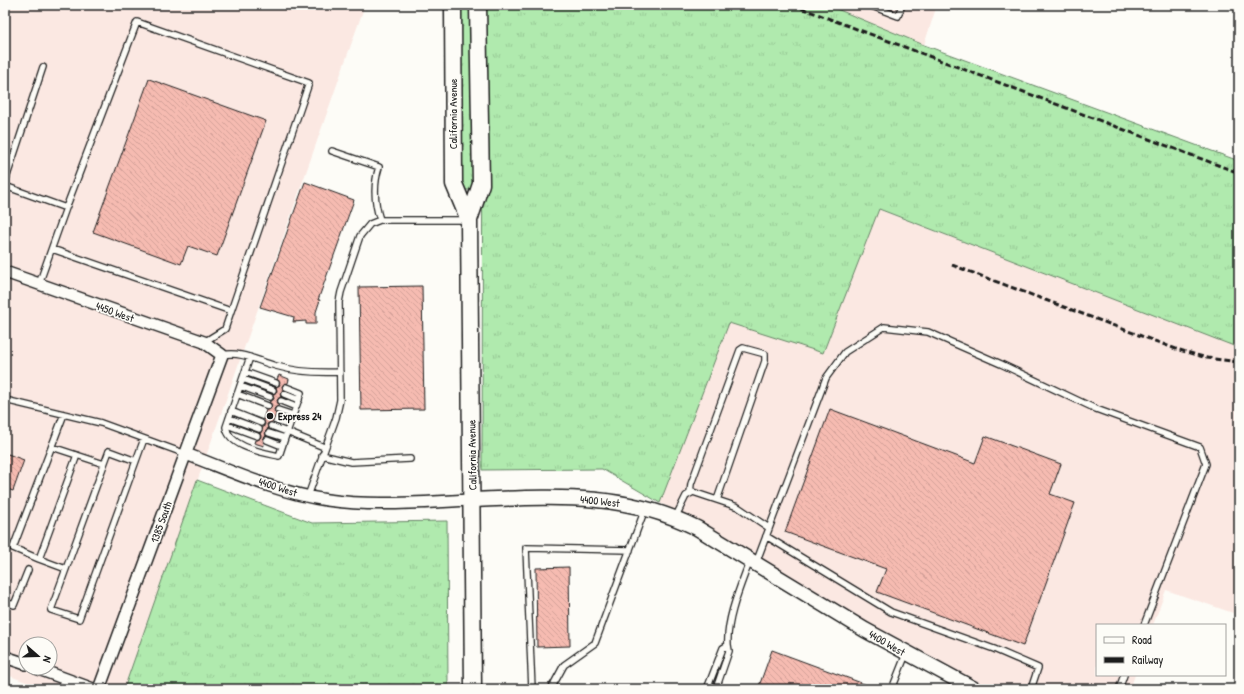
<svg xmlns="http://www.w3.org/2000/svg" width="1244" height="694" viewBox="0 0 1244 694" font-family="'Patrick Hand',sans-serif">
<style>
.built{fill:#fbe8e2;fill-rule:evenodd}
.grass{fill:url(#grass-tufts);stroke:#668365}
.building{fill:url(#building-back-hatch);stroke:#1c1c1c}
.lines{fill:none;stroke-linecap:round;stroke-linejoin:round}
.service-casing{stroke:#1c1c1c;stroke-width:8}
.minor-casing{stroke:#1c1c1c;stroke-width:14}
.tertiary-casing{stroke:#1c1c1c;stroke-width:17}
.secondary-casing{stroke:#1c1c1c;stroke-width:19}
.service{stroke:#fdfcf7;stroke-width:5.5}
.minor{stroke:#fdfcf7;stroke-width:11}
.tertiary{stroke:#fdfcf7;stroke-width:14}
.secondary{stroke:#fdfcf7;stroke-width:16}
.rail{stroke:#1c1c1c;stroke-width:3;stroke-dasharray:6 3;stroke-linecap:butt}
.poi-dot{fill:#1c1c1c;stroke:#fdfcf7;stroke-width:1.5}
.labels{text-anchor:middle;stroke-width:3.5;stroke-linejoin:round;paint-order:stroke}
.street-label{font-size:11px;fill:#1c1c1c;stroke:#fdfcf7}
.poi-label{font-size:11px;font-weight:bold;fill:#1c1c1c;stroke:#fdfcf7;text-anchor:start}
</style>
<defs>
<pattern id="grass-tufts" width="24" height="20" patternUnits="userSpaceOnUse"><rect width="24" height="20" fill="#b0eaae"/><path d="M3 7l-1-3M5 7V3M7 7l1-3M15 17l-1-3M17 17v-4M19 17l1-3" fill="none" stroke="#97c895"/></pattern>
<pattern id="building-back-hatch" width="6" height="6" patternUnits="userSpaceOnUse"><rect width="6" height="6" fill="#f6bbb1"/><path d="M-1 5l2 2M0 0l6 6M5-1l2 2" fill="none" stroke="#d2a098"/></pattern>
</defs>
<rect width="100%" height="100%" fill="#fdfcf7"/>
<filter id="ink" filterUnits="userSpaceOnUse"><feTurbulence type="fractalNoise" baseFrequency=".025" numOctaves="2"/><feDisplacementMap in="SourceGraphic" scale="8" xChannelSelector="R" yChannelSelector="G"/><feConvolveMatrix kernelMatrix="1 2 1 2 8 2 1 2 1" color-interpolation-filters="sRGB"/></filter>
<g filter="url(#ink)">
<path class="built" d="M5,5H365L124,689H44L5,674ZM26,644H50V668H26Z
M827,5H937L924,45Z
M878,209L1239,348V615L1166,590L1153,625H1097V675H1135L1130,689H994L929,658L855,617L708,526L660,503L729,323L823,352Z"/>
<path class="grass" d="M459,5H471L474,190H462Z
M483,5H827L924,45L1239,161V348L879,209L823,353L729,323L660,503L602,469L482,470Z
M197,480L312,523L447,521L448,689H124Z"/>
<path class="building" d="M149,79L266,121L217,256L188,246L181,264L93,232Z
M305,182L354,200L318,300H320L316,312V324H306V321L293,322L294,317L260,307Z
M422,286L424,409L361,410L359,287Z
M279,375L289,379L288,383L282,386L283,390L280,393L281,397L277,400L279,405L274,409L276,414L273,422L267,424L268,429L265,432L266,436L263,439L264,446L254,443L255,440H258L261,437L260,433L265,424L263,419L266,410H269L272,407L269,402L274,399L273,394L277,391L276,387L280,385L277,379Z
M830,409L975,463L985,436L1061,464L1050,494L1075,503L1023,646L877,592L886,569L785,532Z
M5,453L24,460L13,491L5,488Z
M569,567L570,646L537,647L536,568Z
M772,650L875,688V689H758Z"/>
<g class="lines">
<g class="service-casing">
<path id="service" d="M869,5L898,16L902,5
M332,151L379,167C373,186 374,202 380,220
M5,182L43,67
M5,186L66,208L39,284
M66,208L137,22L309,83L231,311
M52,249L231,311L225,329L204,342
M222,355C242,351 257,361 276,366C297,372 318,373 340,372
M250,357L226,427C229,447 261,452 279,456L287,432L324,447
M245,372L276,383
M243,379L273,390
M240,386L270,397
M237,394L268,406
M284,394L299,400
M5,400L101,423L186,454
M281,401L296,407
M278,410L293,415
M231,411L261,423
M229,418L259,429
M227,425L257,436
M271,426L287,432L301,393L286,387
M269,433L285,438
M267,440L282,446
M52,447L104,464
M322,455L351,462L410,459
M136,461L109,451L51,610L79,619L136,461L144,439
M690,493L691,484L740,350L743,348L765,354V361L717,500
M308,496L336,418L340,400L339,302L341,292L360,236L370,224L380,220H467
M675,518L686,496L693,492L738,507L769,528
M766,536L891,612L994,649L1038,668L1031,689
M39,559L13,548L64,414
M756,563L826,378L845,352L884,327L928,332L1001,364L1096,409L1200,447L1206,464L1144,625
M66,569L39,559L77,455
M5,602L14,605L28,570
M728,645C726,619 741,585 750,560
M532,689L526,548L630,550
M551,689L564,665L595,643L645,509
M707,689L723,648L728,645L729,651L716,689
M892,689L906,654
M1119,689L1124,675"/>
</g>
<g class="minor-casing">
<path id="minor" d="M5,272L204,342L222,355L99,689
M186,454C231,471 278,493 327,500C375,507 424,502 472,500
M5,657L26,664
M36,668L93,689"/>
</g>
<g class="tertiary-casing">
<path id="tertiary" d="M472,500C552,497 623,491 697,528L865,630L974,689"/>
</g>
<g class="secondary-casing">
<path id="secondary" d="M453,5L454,184L469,220
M473,689L469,220L481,184L478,5"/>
</g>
<use href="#service" class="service"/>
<use href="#minor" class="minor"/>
<use href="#tertiary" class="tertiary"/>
<use href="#secondary" class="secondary"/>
<path class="rail" d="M793,5L1239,173
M952,265L1176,349L1207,358L1239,362"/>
</g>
</g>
<circle class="poi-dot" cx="270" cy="416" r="4"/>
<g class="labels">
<g class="street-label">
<text transform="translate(453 114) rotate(-90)" y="4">California Avenue</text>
<text transform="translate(115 312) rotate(20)" y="4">4450 West</text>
<text transform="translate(472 455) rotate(-91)" y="4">California Avenue</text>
<text transform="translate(278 487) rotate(18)" y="4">4400 West</text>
<text transform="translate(600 501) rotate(6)" y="4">4400 West</text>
<text transform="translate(161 522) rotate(-70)" y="4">1385 South</text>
<text transform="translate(887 643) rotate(30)" y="4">4400 West</text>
</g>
<g class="poi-label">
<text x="278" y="420">Express 24</text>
</g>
</g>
<rect width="1244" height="694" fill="none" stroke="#fdfcf7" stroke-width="20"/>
<rect x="10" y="10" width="1224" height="674" fill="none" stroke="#1c1c1c" stroke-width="1.5" filter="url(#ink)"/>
<rect x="1096" y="624" width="130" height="52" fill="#fdfcf7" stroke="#a3a29f"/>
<rect x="1104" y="637" width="20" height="6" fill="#fdfcf7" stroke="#a3a29f"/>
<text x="1132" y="644" font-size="12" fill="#1c1c1c">Road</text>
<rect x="1104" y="657" width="20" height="6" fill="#1c1c1c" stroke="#a3a29f"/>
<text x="1132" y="664" font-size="12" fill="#1c1c1c">Railway</text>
<g transform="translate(38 656) rotate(110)"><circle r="19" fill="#fdfcf7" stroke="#a3a29f"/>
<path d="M0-3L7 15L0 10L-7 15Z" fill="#1c1c1c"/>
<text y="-6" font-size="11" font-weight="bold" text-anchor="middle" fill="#1c1c1c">N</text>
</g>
</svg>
